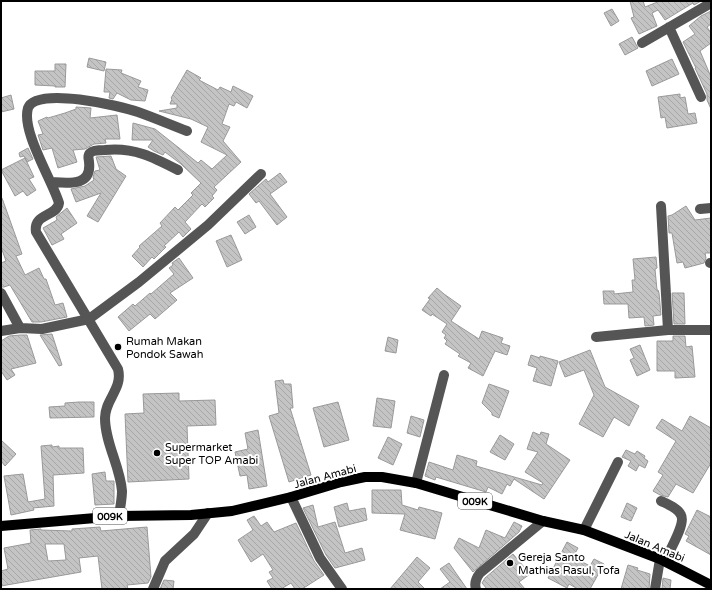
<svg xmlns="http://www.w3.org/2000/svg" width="712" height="590" viewBox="0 0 712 590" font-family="'Varela Round',sans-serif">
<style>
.building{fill:url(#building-back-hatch);stroke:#999;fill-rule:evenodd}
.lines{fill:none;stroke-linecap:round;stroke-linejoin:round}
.minor{stroke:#555;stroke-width:10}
.major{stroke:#000;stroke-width:10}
.poi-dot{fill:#000;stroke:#fff;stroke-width:1.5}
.labels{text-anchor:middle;stroke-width:4;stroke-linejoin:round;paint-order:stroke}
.shield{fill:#fff;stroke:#4c4c4c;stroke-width:1}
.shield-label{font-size:10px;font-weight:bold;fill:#000}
.poi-label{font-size:11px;fill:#000;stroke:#fff;text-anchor:start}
.street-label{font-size:11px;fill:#000;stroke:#fff}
</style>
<defs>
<pattern id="building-back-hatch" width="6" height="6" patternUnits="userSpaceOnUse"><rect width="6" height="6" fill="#c4c4c4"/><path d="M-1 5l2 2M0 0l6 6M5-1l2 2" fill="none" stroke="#a7a7a7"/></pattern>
</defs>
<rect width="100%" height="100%" fill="#fff"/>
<path class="building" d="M630,1H643L645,7L660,1H701L694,5L693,3L665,20L658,10L652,13L657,26L639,34L631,18L634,17Z
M612,9L619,21L611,26L604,13Z
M711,11V24L707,27L711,33V43L700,51L711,77V109L707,100V94L695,68H696L683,42L695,34L689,26L701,16Z
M632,37L638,48L625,55L619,44Z
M89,58L106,62L104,71L87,67Z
M672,59L679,74L652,86L646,71Z
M55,64H66L65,87H55V86L35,85V71H55Z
M106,69L122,70L121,73L141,81L138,87L148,90L145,101L131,100L117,93L113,99L109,98L110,92H104Z
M187,70L201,78L199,80L218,90L220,87L231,92L233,86L253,96L247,108L236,102L234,106L229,104L222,124L230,127L223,141L241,162L214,187L217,190L212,196L214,198L205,207L202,204L185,222L191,229L183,237L179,232L164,246L166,247L154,259L152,257L143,267L132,256L140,247L139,246L162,226L160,223L175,207L178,210L193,195L191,193L201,183L181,164L165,152L163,155L154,151L148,147L153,140H132L133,123L155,129L198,163L201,160L212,169L227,155L201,142L208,127L191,119L159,111L177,108V104H170L172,99L171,98Z
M680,94V98L685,97L688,114L695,113L697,123L667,128L665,117L661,118L658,97Z
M11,95L14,109L1,112V98Z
M76,107L91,108L90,118L117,115L120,139H105L106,143L94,144L85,149L73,150L77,162L58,168L52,148L43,150L38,135L43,134L38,121L47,117L48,118L65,113L76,109Z
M28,148L33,159L27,162L24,156L20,157L19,153Z
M111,156L116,169L126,176L98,222L87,216L101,193L76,202L71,189L85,186L94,180L93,177L95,171L100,170L96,157Z
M25,158L34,177L29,179L36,190L27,196L23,191L15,196L1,170Z
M280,173L287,182L270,194L287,217L277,225L259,201L256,203L249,194L266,179L268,182Z
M1,198H2L22,254L16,256L25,275L39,268L44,279H46L55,305L63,303L67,317L41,322H32L10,285L4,287H1V263L6,261L1,247Z
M686,206L695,220L711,218V253H705L706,258L704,263L685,268L683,262L677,263L672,233H669L668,216L672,215Z
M67,208L77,223L61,234L64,239L52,245L43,228L57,220L56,217Z
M249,215L256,227L245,234L237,222Z
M231,235L242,260L227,267L216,241Z
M656,257L657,268L655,269L657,290H658L659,293L661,315L653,316L654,325L645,326L644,317L629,318L628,304H604L603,291H614V294L633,292L632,280H635L633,259Z
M179,258L193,278L170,293L177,300L155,319L150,314L129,331L118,317L133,304L135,306L150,293L151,294L174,274L169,268L173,265L172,263Z
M437,288L444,294L461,306L451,321L479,339L482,331L503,338L501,343L510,346L507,355L495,351L483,376L468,368L471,363L458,356L460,354L445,344L447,341L444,338L446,335L442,332L447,324L432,314L431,316L422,310L430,299L428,298Z
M672,293H684L685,324H674Z
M52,334L62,365L59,366L40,335Z
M21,335H27L36,363L11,369L15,375L7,380L1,371V341L9,336Z
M673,336H685L686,347L692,346L695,377L675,378V371H657V341H673Z
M388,337L398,340L396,353L385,351Z
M640,345L650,370L637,376L630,360L634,358L630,349Z
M590,350L605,387L639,406L629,426L614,417L603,437L579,424L594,395L584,370L565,377L559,362Z
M531,355L540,358V356L558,361L551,386L533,381L537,368L528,365Z
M283,380L284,384H291L293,408H290L311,475L289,482L269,416L279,413L275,381Z
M489,384L509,391L499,418L492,415V413L482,403Z
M179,393V401L215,400L216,425L187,426L189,479L128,482L125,414L144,413L143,394Z
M377,398L395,401L391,428L373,426Z
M79,402H94V417L50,418L49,407L65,406V403Z
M338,402L349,440L324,447L313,408Z
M411,416L424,420L420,437L407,433Z
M690,416L711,428V463L693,493L676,484L668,497L660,495L653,491L663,475L658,472L676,441L656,428L662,419L682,431Z
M258,430L267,486L249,489L247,475L240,476L235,452L248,449L245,433Z
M533,432L540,435L541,432L549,434L546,444L570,460L544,499L514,479L510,486L507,484L502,494L488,487L486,492L436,477L435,480L425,476L429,462L453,470L457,455L477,461L476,466L542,485L543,483L525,472L538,452L527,449Z
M500,435L514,444L505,460L490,452Z
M388,437L402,444L393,465L378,458Z
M1,440L16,454L5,466L1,461Z
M52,445V447L59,446V448H83L84,473L53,475L54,506L33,508L34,510L11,515L4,476L23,474L28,502L45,499L41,446Z
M626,450L635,454L637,451L645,456L644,458L648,461L645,468L639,465L636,471L628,466L631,461L622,457Z
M105,472L106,481H114V504L95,505L92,474Z
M372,490H401L402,505L418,510L419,507L442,513L435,539L400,530L405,514L372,513Z
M347,503L349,511L365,508L367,520L339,527L334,507Z
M627,503L637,508L631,521L621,517Z
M313,505L318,527L335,522L345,553L362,548L365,560L335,568L326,555L303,508Z
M697,510L711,517V555L686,541L689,536L685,534Z
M254,516L261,526L267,522L274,532L296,523L314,561L324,575L302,589H295L291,583L281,589H272L267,581L273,578L269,572L273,570L263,554L251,562L238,540L253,530L247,520Z
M514,522L522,526L519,532L473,572L454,548L459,538L479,548L486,530L505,538Z
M100,527L101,531L147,527L151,577L148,583L127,585L128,589H102L98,556L79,558L81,572L1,586V571L8,569L4,548L31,543L30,530L41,529V530L72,531V529ZM45,544H64L66,560L48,561Z
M567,542L578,548L573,557L590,566L594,559L604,564L590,589H578L569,584L567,588L548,578Z
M513,554L530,574L519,582L525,589H487L482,583L485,578Z
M417,557L430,568L418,582L425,589H390Z
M449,563L467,589H440L450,582L440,569Z
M628,565L638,568L637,570L650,574L649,589H621Z
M663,578L671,580L670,589H662Z
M164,580L174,581L173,589H160Z"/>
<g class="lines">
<path class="minor" d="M669,27L701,97
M642,43L711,3
M51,182C68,183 92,187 89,162C89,159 87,156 90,153C93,150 100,150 105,150C134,147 153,157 178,170
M661,206L668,330
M700,209L711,208
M710,263H711
M1,293L20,328
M1,331L20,328L42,329L89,319L139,282L208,225L261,174
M596,337L668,330H711
M416,483L444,375
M291,497L320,558L342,589
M661,501C667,504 678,508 681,515C686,524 669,551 665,561
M119,516C120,508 122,499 122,491C120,466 105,443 105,418C105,399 123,389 118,369L36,232C33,213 57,217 59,203C52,180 21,131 28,108C36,86 121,106 138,112C155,118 171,125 187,131
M584,530L618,462
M153,589L165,561L194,534L208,513
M476,589C474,583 476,578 480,573L543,521
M655,589L660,559"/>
<path class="major" d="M1,526L119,516L191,515L232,511L291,497L341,482L365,477H382L416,483L543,521L584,530L660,559L711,585"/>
</g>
<g class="poi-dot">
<circle cx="118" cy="347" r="4"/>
<circle cx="157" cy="453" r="4"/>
<circle cx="510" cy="563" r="4"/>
</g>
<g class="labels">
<g class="shield">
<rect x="458" y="493" width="34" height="16" rx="3"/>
<rect x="93" y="508" width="34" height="16" rx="3"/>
</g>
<g class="shield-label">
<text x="475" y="505">009K</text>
<text x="110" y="520">009K</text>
</g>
<g class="poi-label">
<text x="126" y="345">Rumah Makan<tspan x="126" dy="13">Pondok Sawah</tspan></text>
<text x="165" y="451">Supermarket<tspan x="165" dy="13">Super TOP Amabi</tspan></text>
<text x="518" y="561">Gereja Santo<tspan x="518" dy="13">Mathias Rasul, Tofa</tspan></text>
</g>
<g class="street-label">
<text transform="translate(325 476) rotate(-15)" y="4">Jalan Amabi</text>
<text transform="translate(655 546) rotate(23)" y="4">Jalan Amabi</text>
</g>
</g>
<rect width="712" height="590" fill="none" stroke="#000000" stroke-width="4"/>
</svg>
